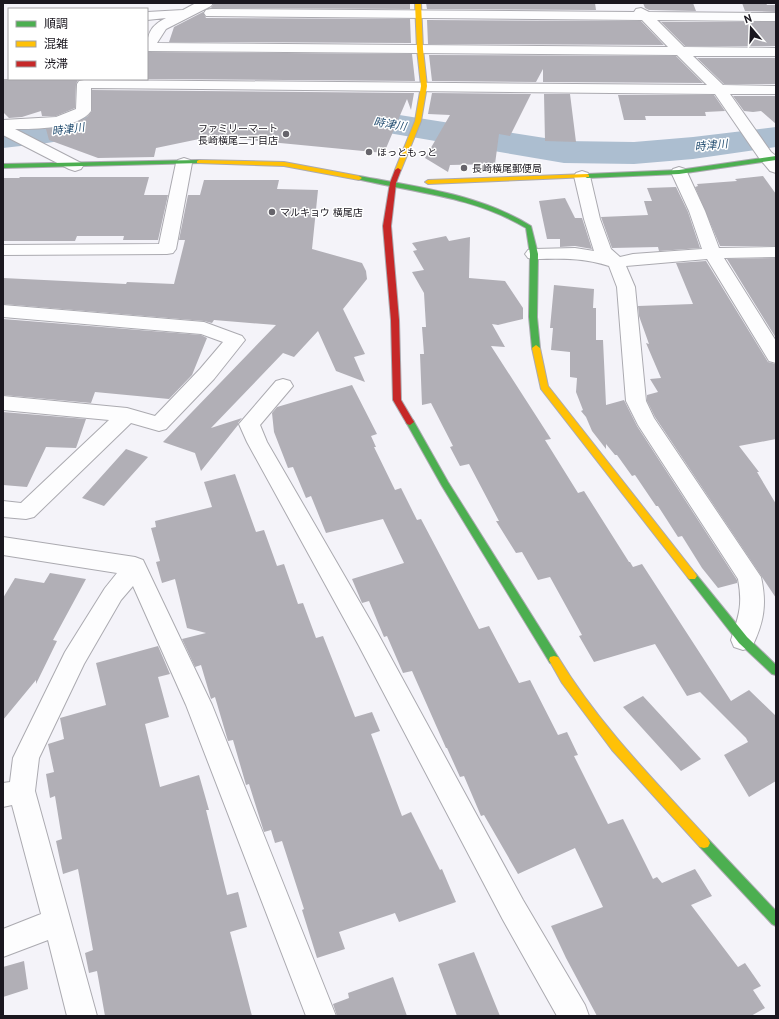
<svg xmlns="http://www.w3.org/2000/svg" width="779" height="1019" viewBox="0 0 779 1019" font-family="'PT Sans','Noto Sans JP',sans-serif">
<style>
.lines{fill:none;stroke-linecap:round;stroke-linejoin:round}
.river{fill:#acbed0;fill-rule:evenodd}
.building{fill:#b1afb6}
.street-casing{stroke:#abaab0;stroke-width:2}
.fast-casing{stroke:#abaab0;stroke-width:2}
.slow-casing{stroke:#abaab0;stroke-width:2}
.jam-casing{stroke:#abaab0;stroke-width:2}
.street{fill:#fdfdfe;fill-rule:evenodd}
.fast{fill:#4caf50;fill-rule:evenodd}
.slow{fill:#ffc107;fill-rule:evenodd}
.jam{fill:#c62828;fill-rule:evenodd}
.poi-dot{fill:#66646b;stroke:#fff;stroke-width:1.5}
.labels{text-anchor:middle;stroke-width:3;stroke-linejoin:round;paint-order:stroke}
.far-poi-label{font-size:10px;fill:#1a171f;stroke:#fff;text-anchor:start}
.far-water-label{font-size:11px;font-style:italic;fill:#254f72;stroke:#fff}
</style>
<rect width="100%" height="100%" fill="#f4f3f9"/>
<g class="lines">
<path class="river" d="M330,104L564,141L634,142L693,137L776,127V147L693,159L634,164L564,163L318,121L313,114L318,107Z
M115,113L127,116L132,123L127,130L47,143L3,148V128Z"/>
</g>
<path class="building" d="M214,3H410V9L211,8Z
M426,3H595L596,10L427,9Z
M643,3H693L696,11L649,10L645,8Z
M742,3H766L767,5H776V12L745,11Z
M203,12L206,18L410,19L411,43L169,42L174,27Z
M427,20L641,21L664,45L428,44Z
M661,22H776V46H685Z
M147,52L412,54L415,81L146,79Z
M429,55L676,56L703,83L543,82V69L536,82L432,81Z
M697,58H776V84H724Z
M3,79H81L78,80L76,84L75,108L56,116H42L41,111L22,117L9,118L3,112Z
M92,90L414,93L411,110L407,99L384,153L239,139L204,138L156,148L154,157L98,158L49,140L46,129L67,126L86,118L92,111Z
M432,93L531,94L510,136L499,134L495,164L450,165L448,172L425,158L450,115L428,114Z
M544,94H570L576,142L545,141Z
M618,95H714L725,111L705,112L706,116H645L646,120H624Z
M733,96H776V124L761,111L753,112L744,111Z
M763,176L776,194V246H720L695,187L698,186L697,184L737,181L735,179Z
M20,177H149L144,195H168L158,240H123L124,236H77L75,241H3V178H19Z
M204,180H279L277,189L318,190L312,249L362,263L366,271L367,279L343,309L365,354L354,357L365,382L336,371L318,331L294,357L283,353L211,428L242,418L238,423V425L201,471L195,453L163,442L276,325L214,320L212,323L204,321L3,304V278L126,284L127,282L174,284L185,240H179L188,195H200Z
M676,187L688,212L700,248L659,251L658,247L612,248L601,217L648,215L644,201H652L647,188Z
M565,198L575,218H582L592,249L575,246L560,247V239H547L539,201Z
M446,236L449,241L470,237L469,278L505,281L523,308V319L498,325L492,324L505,347L491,346L551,439L545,440L578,493L584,491L629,562H630L633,567L642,564L731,701L749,690L776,716V781L749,797L724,755L748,742L746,738L700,692L687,696L655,644L594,662L579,636L582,635L550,577L538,580L522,552L516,553L496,521H499L469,464L460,466L450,447L453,446L431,403L422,405L420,354H424L422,327H426L424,293L412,272L424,270L413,251L417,250L412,243Z
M776,258V338L727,259Z
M706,261L768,362L776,364V439L739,446L759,472H757L776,504V598L655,417L647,401V395L658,392L650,379L661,378L646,343L649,344L639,316L638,306L693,304L676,263Z
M554,285L594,289L593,308H596V340H603L606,405L624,400L637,426L737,580V583L718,588L702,568L682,536L678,537L658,506H656L635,475L632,476L617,455H615L606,444V449L592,431L586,417L581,411L583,410L576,392L577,378L570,377V352L551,350L553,328H550Z
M3,319L201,335L207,338L192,375L169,399L95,392L91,403L3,395Z
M352,385L377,434L371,436L376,447H374L395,490L401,488L417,520L421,519L479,629L489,626L519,683L530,680L558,735L567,732L578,755L574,756L608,824L623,819L653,879L657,877L662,883L695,869L712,896L691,905L738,967L745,963L761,986L753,990L765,1008L751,1016H597L566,958L551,926L603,907L575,848L518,874L484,815L481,816L464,776L460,777L447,748H446L412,671L403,673L387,636L384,637L369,601L362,603L352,579L404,563L383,519L326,533L311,496L306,498L293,467L288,468L274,432L272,413L277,407Z
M3,412L86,419L76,448L46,447L27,487L3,485Z
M126,449L148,457L104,506L82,498Z
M235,474L256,532L264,530L277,566L284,564L298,604L303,603L316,638L323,636L355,717L372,712L380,731L371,734L402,816L411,812L440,870L442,869L456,902L399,922L395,913L339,932L345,949L317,958L302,910L304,909L282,841L275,843L271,830L264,832L249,784L246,785L233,740L228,741L215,697L211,699L201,665L195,667L182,639L206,633L187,628L175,579L162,583L156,562L160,561L151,528L156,527L155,521L212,507L204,482Z
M50,573L86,579L53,640L57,641L36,684V680L3,720V598L15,578L44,583Z
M158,646L170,674L158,677L169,717L145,724L160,787L199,775L209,810H206L227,895L238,892L247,927L230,932L252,1016H105L97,971L89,973L85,953L93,950L78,869L63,874L56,841L62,839L55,796L50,798L46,774L54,772L48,744L64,739L60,718L106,705L96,663Z
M643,696L701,759L681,771L623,707Z
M474,952L500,1016H457L438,964Z
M24,961L28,989L3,997V967Z
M393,977L407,1016H337L333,1004L349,998L348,993Z"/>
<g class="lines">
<g class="street-casing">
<path id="street" d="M196,3H213L211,6L166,29L157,43L668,47L642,20L206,16L204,13L206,10L211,9L634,12L636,9L641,8L649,12L776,13V21L657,20L684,47L776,48V56H693L723,85L776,86V94H730L771,152L776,156V173L770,171L759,158L715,94L91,88V111C78,129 35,129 15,129L81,163L83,166L81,169L75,171L69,169L3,135V120L56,117L76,109L77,84L79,81L84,80L707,85L677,55L147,51C147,34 150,26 166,18L147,20V12L183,10Z
M184,158L190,160L192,163L176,249L173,253L167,254L3,255V245L159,244L176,163L178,160Z
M679,167L685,169L687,172L705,211L719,248L776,247V257L724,258L776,341V363L769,361L707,259L626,266L635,287L646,401L654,418L761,577C767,604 764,622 752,647L743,650L734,647L731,640C739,615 743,605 738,579L638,425L626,401L617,287L609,266C580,257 563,259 534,259L528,258L525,254L528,250L534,249L575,248L594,251L584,219L574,176L576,173L582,171L588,173L590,176L600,219L611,249L620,257L633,254L702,249L689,211L671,172L673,169Z
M3,305L204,322L242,336L245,340L214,379L166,429L159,431L131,423L34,517L26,519L3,517V501L21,503L109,420L3,410V396L127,408L155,416L200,369L223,342L201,334L3,317Z
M283,379L290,381L293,386L260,425L267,442L377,632L523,900L585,1005L589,1016H557L503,920L359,646L247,442L239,424L276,381Z
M3,537L135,557L143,560L212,705L336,1016H306L186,705L133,586L121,600L84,664L39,758L35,791L97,1016H67L48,940L3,957V929L41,914L12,805L3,807V783L10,782L13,758L65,652L105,588L117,573L3,555Z"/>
</g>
<g class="fast-casing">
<path id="fast" d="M776,156V160L679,174L587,178L584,176L587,174L679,170Z
M199,160L201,161V163L3,168V164Z
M359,176C418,187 479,194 531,226L538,254L537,317L540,348L539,350H533L532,348L529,317L530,254L526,228C472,196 416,193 357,179L356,178Z
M410,419L413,420L448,482L558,657L559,660L558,663L554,664L550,663L442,486L406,422Z
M692,572L695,573L747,637L776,665V675L772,674L739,643L689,579L687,576L689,573Z
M704,838L708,839L776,911V926L772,924L700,847L698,843L700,839Z"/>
</g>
<g class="slow-casing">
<path id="slow" d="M415,3H421L423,49L427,86L421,121L401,170L398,172L395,170L415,121L421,86L417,49Z
M199,160L284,162L359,176L362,178L359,180L284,166L197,163V161Z
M587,174L589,175V177L428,184L425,182L428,180Z
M536,345L540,348L548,386L695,573L697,576L695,579H689L541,389L532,348Z
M554,656L558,657C599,725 655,781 708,839L710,843L708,847L704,848L700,847L612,750L562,683L549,660L550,657Z"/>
</g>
<g class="jam-casing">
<path id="jam" d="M398,168L401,170L396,183L391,226L399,320L401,400L414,422L410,425L407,424L393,400L391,320L383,226L390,183L395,170Z"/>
</g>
<use href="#street" class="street"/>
<use href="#fast" class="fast"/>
<use href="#slow" class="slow"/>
<use href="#jam" class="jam"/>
</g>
<g class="poi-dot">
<circle cx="286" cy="134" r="4"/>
<circle cx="369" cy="152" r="4"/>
<circle cx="464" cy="168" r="4"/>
<circle cx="272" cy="212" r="4"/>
</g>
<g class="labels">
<g class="far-poi-label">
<text x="278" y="132" text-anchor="end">ファミリーマート<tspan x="278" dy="12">長崎横尾二丁目店</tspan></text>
<text x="377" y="156">ほっともっと</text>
<text x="472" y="172">長崎横尾郵便局</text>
<text x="280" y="216">マルキョウ 横尾店</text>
</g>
<g class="far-water-label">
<text transform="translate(390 124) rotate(9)" y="4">時津川</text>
<text transform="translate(68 129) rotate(-8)" y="4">時津川</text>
<text transform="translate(711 145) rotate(-6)" y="4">時津川</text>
</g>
</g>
<rect width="779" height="1019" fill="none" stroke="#1a171f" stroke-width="8"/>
<rect x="8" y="8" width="140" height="72" fill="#ffffff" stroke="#a3a2a5"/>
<rect x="16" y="21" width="20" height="6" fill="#4caf50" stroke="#a3a2a5"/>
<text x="44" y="28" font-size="12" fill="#1a171f">順調</text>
<rect x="16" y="41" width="20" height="6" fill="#ffc107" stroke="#a3a2a5"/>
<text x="44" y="48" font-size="12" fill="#1a171f">混雑</text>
<rect x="16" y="61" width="20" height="6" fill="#c62828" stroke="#a3a2a5"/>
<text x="44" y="68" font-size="12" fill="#1a171f">渋滞</text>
<g transform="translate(751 28) rotate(341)" stroke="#ffffff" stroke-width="3" paint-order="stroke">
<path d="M0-3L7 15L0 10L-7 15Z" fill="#1a171f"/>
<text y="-6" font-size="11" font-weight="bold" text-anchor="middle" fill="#1a171f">N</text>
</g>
</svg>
